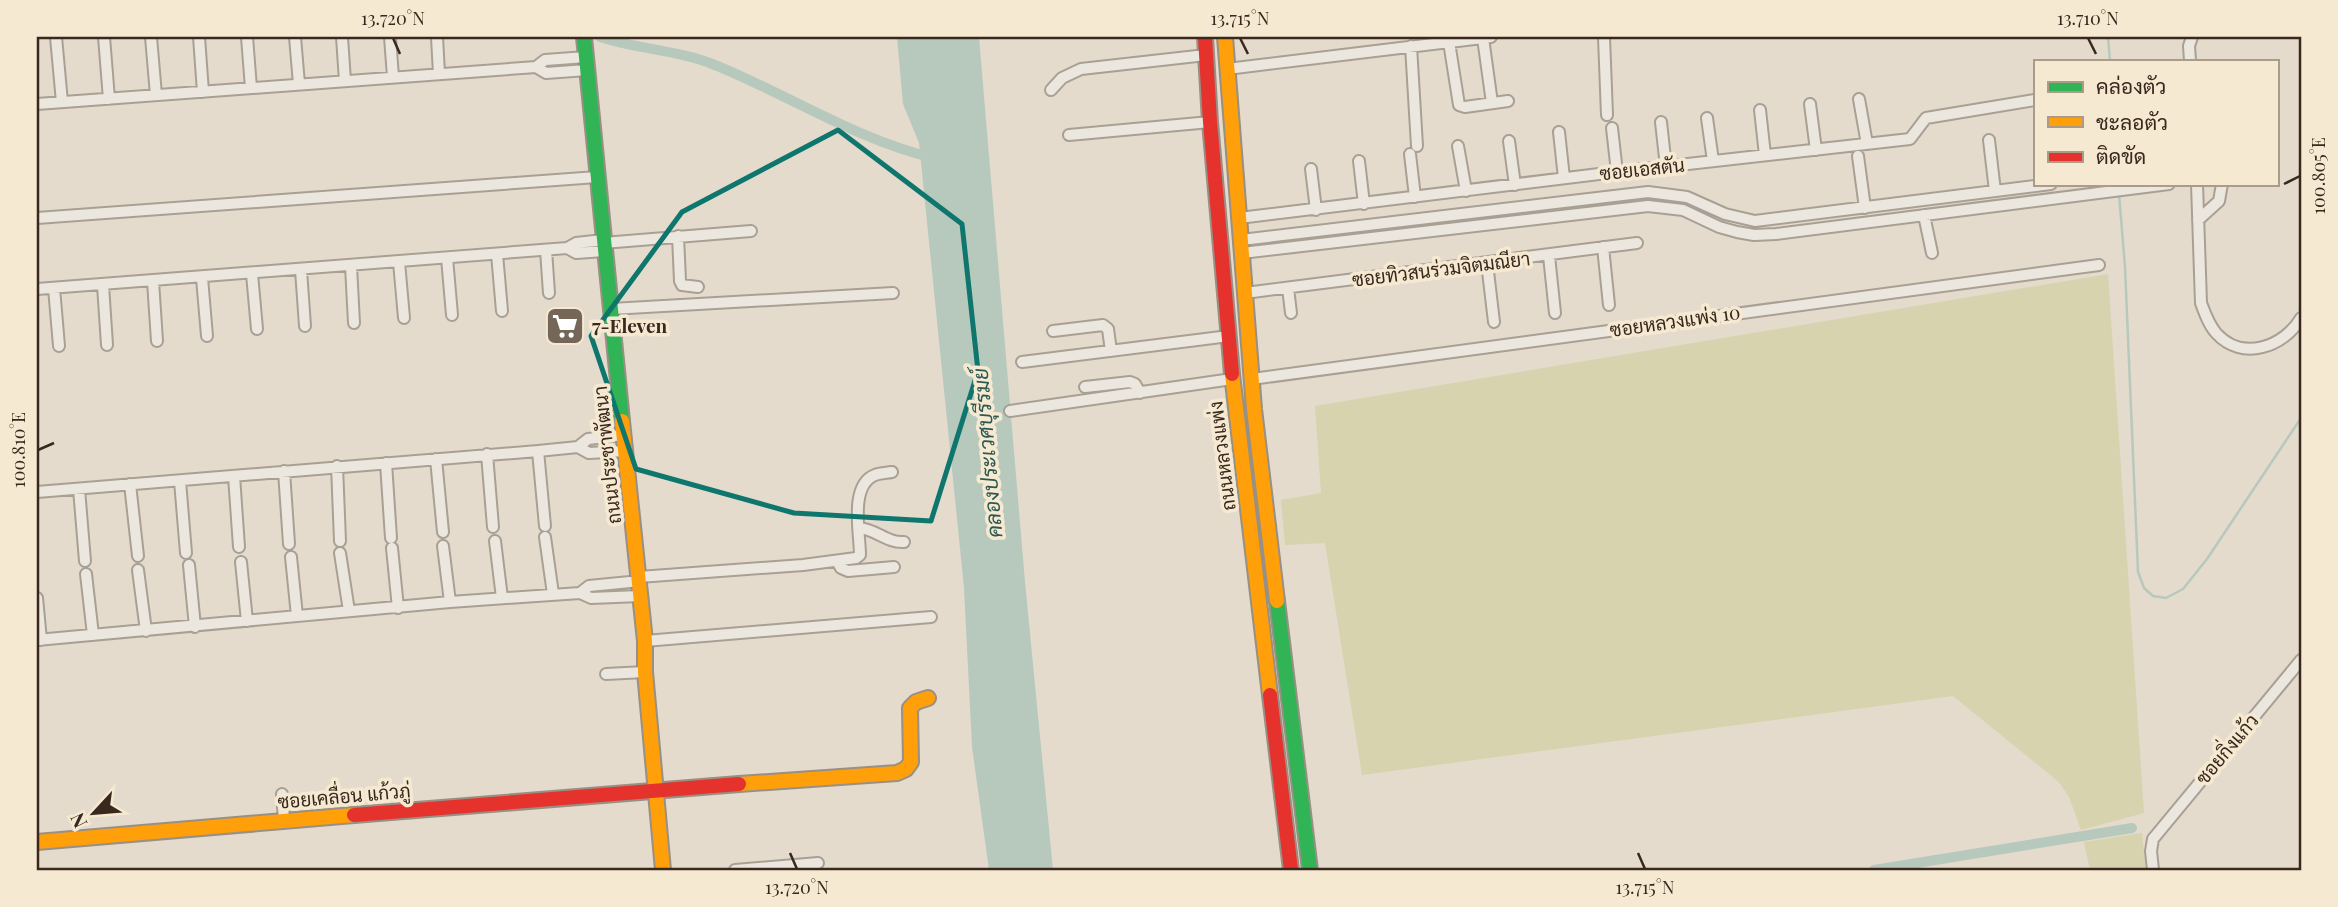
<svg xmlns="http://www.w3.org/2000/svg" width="2338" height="907" viewBox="0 0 2338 907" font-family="'Playfair Display',Sarabun,serif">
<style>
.green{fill:#d6d3ae}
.water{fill:#b7c9bd}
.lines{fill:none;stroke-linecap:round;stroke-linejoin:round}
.stream{stroke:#b7c9bd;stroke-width:2.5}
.canal{stroke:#b7c9bd;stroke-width:10}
.street-casing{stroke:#a9a095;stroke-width:14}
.fast-casing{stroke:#999085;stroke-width:18}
.slow-casing{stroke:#999085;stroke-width:18}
.jam-casing{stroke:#999085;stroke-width:18}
.street{stroke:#ece7de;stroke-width:10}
.fast{stroke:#30b455;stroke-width:14}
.slow{stroke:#ff9f0a;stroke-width:14}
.jam{stroke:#e5322d;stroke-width:14}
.marked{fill:none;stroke:#0f766e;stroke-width:5;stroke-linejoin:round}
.ticks{fill:none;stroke:#38281d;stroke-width:2.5}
.labels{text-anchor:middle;stroke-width:7;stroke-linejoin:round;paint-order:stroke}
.street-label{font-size:19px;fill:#38281d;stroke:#f6e9d1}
.poi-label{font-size:19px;font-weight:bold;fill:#38281d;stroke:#f6e9d1;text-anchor:start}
.water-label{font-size:21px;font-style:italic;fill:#2c5852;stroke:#f6e9d1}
.neatline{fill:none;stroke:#38281d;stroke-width:2.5}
.ticks-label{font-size:18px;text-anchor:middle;fill:#38281d}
</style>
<rect width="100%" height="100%" fill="#e4dbcc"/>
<path class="green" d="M2108,274L2144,813L2081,830L2069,797L2059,782L1953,696L1362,775L1325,543L1285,545L1281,500L1321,493L1315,406Z
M2142,833L2146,870H2090L2084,842Z"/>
<path class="water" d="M897,37H979L1025,582L1053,870H989L972,747L964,588L919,143L903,104Z"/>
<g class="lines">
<path class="stream" d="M2108,37L2110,61
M2119,194L2125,267L2138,572L2144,588L2153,596L2166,598L2183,589L2207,559L2301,418"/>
<path class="canal" d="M600,37C637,49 678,50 715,65C789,95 855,139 933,158
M1874,870L2132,828"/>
<g class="street-casing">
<path id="street" d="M56,37L62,102
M104,37L109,99
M151,37L156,95
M199,37L203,92
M247,37L251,88
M295,37L299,84
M342,37L345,81
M390,37L393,77
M437,37L439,74
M1604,37L1607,115
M1483,38L1492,103
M1449,42L1459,105L1465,107L1508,101
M1411,46L1417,146
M2190,61L2189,46L2192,37
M536,67L546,73L587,70
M1227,69L1491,37
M1051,90L1062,78L1081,69L1206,55
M1859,99L1867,144
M37,104L536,67L545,60L586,57
M1810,104L1816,150
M1760,110L1765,155
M1707,118L1713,161
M1661,122L1666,167
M1612,128L1617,172
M1559,132L1564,178
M1069,135L1210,122
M1989,140L1995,191
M1509,141L1515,185
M1458,146L1466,191
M1410,154L1415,197
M1858,156L1865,208
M1359,161L1364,204
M1311,169L1316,210
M2197,184L2201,303C2205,314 2209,325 2216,333C2242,362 2284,347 2301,318
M1924,215L1932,253
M37,218L597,177
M1239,218L1599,174L1910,139L1926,118L2035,100
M2198,220L2219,201L2222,184
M678,236L680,281L682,285L698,287
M1241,240L1648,192L1687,197L1725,214L1755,221L2051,184
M603,243L751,231
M1603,247L1609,305
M567,248L576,253L604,251
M546,250L549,293
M1242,253L1648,206L1683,210L1719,227L1737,232L1754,235L1776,234L2169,184
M497,254L502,311
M1549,256L1555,313
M447,258L452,315
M399,262L404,318
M1487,263L1494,322
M351,266L354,323
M301,270L305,326
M252,274L257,329
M202,278L207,336
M153,281L157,341
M103,285L107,345
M54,288L59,346
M1288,288L1291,313
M37,289L567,248L576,243L603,240
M1245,293L1637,243
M611,309L893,293
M1053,331L1103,325L1108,329L1111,351
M1022,362L1229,336
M1252,379L2099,265
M1085,387L1130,382L1135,384L1140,393
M1010,411L1232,379
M578,447L589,453L626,451
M538,451L545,526
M487,454L493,527
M436,459L443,532
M386,463L391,538
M337,466L340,541
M284,471L289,544
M234,476L239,547
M180,481L186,553
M130,484L138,556
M79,489L85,561
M37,492L538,451L578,447L588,439L623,435
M859,528C876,529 886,543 904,542
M545,537L553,594
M495,541L502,598
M443,546L450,602
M392,548L398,608
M340,553L349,611
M291,557L297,616
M837,561L841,568L848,571L894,567
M241,562L247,621
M189,565L195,627
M138,570L146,631
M86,574L93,635
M639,577L803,565L856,558L860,555C860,534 849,485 875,475C880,473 886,473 892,472
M580,593L589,586L640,581
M37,598L41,640
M37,640L450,602L580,593L591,598L640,596
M645,641L931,617
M606,674L645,672
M282,794L284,820
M735,870L818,863
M2153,870L2151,851L2153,839L2301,660"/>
</g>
<g class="fast-casing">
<path id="fast" d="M584,37L622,421
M1277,601L1310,870"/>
</g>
<g class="slow-casing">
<path id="slow" d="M1225,37L1254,409L1277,601
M1232,374L1270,695
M622,421L645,641V672L663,870
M739,784L897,773L906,769L911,762L910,708L916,702L928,698
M37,842L354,815"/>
</g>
<g class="jam-casing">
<path id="jam" d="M1205,37L1210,122L1232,374
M1270,695L1291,870
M354,815L739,784"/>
</g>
<use href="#street" class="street"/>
<use href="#fast" class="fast"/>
<use href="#slow" class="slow"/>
<use href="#jam" class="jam"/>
</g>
<path class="marked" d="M838,130L962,224L978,371L931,521L794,513L636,469L591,336L682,212Z"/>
<path class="ticks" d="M393,38L400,54M1240,38L1248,54M2088,38L2096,54M2284,184L2300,176M38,450L54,443M790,853L797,869M1638,853L1645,869"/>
<defs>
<g id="supermarket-square" transform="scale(2.0125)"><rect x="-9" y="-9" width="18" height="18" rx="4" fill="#74675a" stroke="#f6e9d1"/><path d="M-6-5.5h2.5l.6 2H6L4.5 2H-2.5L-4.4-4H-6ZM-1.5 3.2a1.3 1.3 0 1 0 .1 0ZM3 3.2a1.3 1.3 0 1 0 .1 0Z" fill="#fff"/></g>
</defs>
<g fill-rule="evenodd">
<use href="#supermarket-square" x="565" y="326"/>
</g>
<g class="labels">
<g class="street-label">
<text transform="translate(1642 169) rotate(-6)" y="7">ซอยเอสตัน</text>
<text transform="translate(1441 269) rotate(-7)" y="7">ซอยทิวสนร่วมจิตมณียา</text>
<text transform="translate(1675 321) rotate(-8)" y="7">ซอยหลวงแพ่ง 10</text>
<text transform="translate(607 455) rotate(-96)" y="7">ถนนประชาพัฒนา</text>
<text transform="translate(1222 456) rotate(-97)" y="7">ถนนหลวงแพ่ง</text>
<text transform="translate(2227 749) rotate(-50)" y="7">ซอยกิ่งแก้ว</text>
<text transform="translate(344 796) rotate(-5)" y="7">ซอยเคลื่อน แก้วภู่</text>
</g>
<g class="poi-label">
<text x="592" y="333">7-Eleven</text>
</g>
<g class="water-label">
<text transform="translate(988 453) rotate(-95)" y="7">คลองประเวศบุรีรมย์</text>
</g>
</g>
<rect width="2338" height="907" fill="none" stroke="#f6e9d1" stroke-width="77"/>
<rect x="2034" y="60" width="245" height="126" fill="#f6e9d1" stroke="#aa9c89" stroke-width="2"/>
<rect x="2048" y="82" width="35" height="10" fill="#30b455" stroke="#aa9c89" stroke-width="2"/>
<text x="2096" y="94" font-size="21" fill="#38281d">คล่องตัว</text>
<rect x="2048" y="117" width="35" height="10" fill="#ff9f0a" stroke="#aa9c89" stroke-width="2"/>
<text x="2096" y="130" font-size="21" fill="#38281d">ชะลอตัว</text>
<rect x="2048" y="152" width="35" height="10" fill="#e5322d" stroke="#aa9c89" stroke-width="2"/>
<text x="2096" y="164" font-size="21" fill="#38281d">ติดขัด</text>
<g transform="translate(94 813) rotate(244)" stroke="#f6e9d1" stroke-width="5" paint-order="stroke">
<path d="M0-5L12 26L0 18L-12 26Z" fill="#38281d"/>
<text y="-10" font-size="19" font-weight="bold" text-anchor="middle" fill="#38281d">N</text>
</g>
<rect x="38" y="38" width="2262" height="831" class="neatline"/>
<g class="ticks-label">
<text x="393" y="25">13.720°N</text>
<text x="1240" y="25">13.715°N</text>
<text x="2088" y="25">13.710°N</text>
<text transform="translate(2319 176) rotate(-90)" y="6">100.805°E</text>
<text transform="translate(19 450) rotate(-90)" y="6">100.810°E</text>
<text x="797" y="894">13.720°N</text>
<text x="1645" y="894">13.715°N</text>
</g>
</svg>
